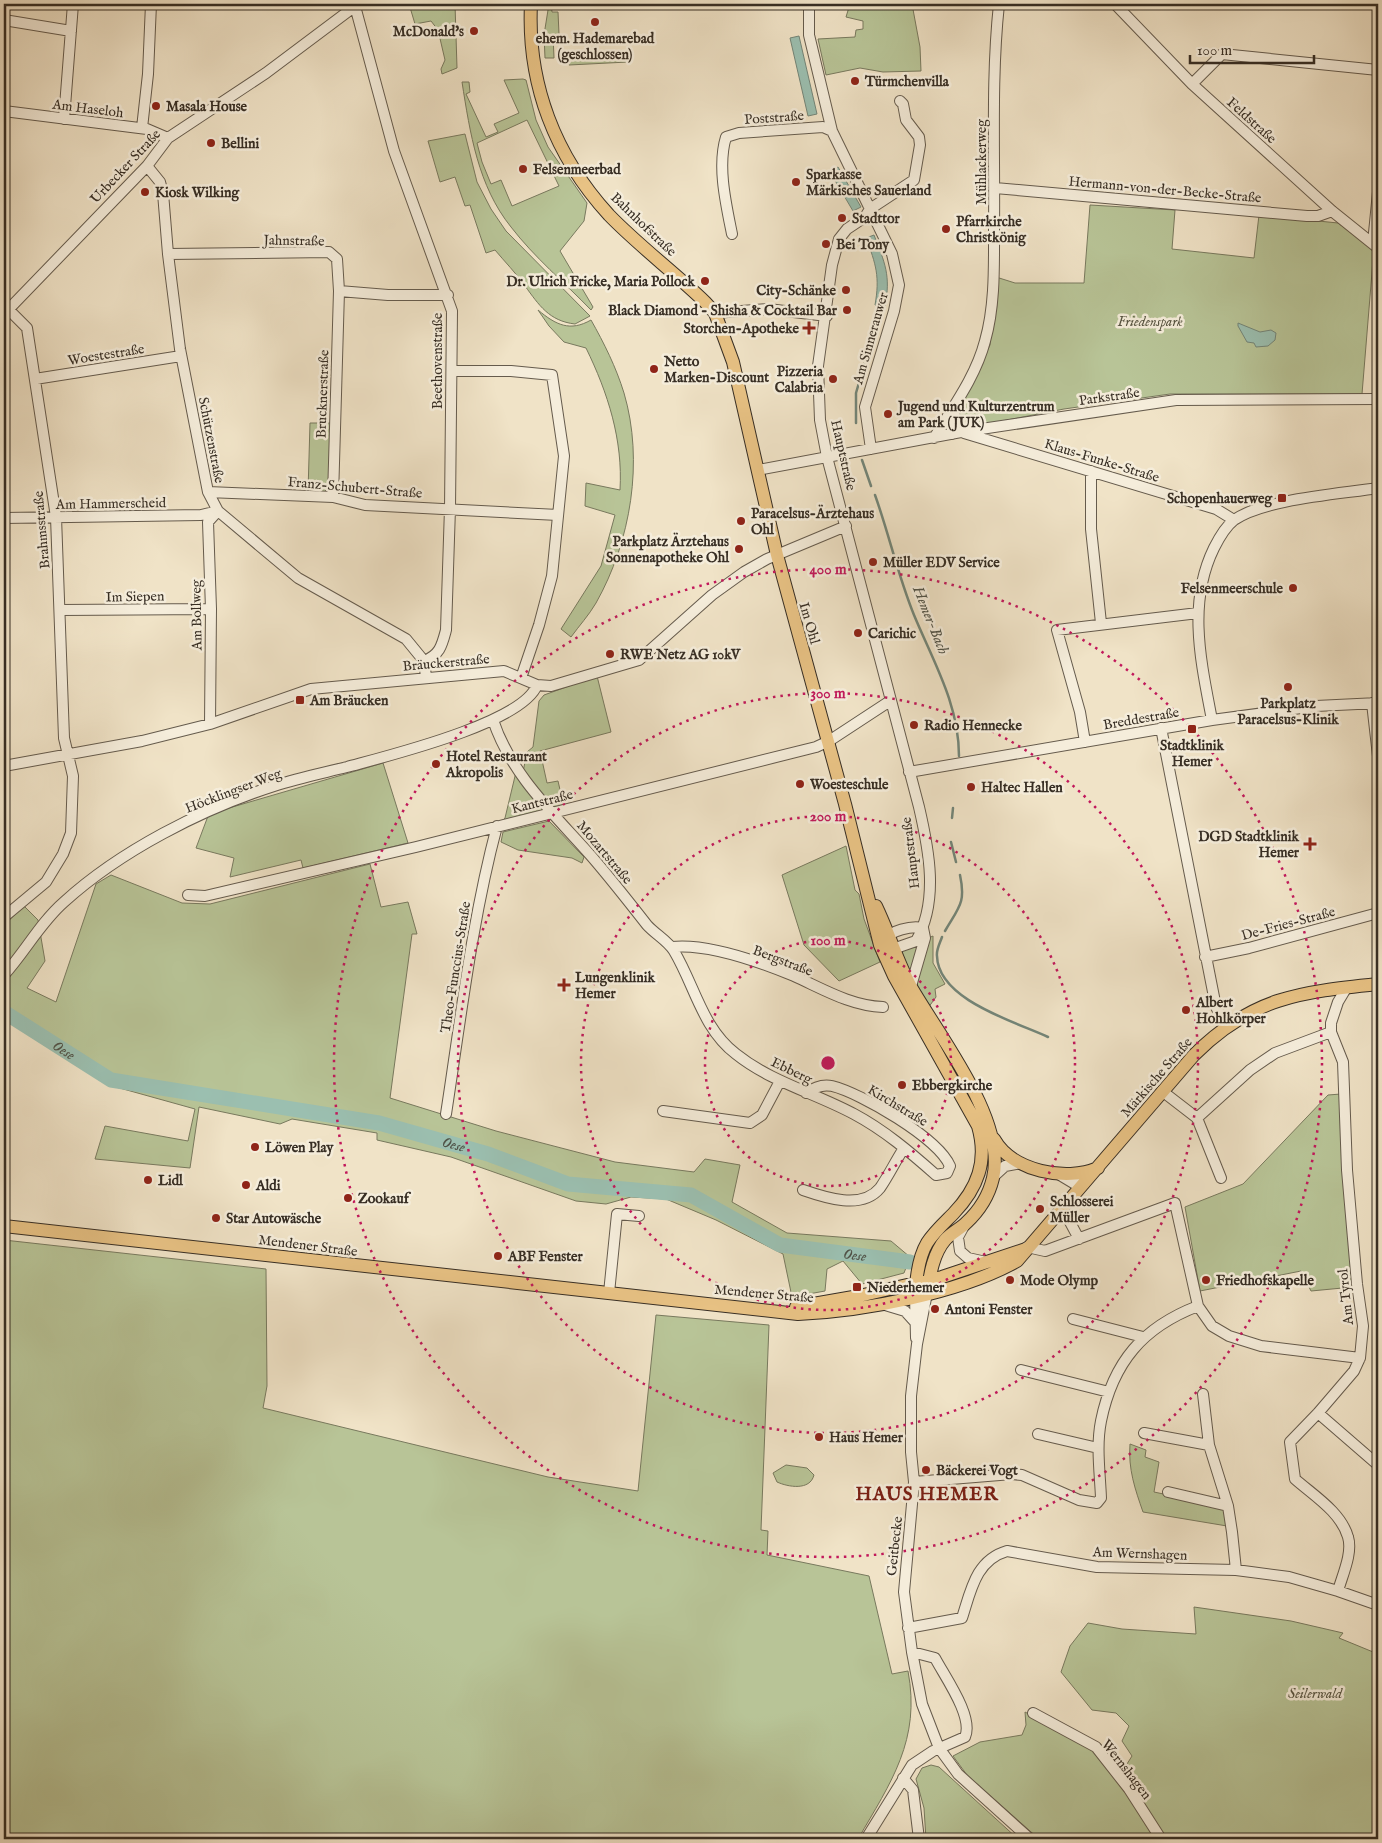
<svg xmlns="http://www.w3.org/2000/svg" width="1382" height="1843" viewBox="0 0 1382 1843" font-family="'IM FELL English',serif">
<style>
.green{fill:#b8c497;stroke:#78795e;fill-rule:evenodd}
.water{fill:#9bbfb0;stroke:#738578}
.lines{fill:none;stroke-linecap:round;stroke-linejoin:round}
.stream{stroke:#738578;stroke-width:2.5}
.river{stroke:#9bbfb0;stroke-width:15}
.minor-casing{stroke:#655b4d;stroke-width:12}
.major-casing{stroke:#372e24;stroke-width:14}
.minor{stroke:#f5eddb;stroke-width:10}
.major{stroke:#e8c284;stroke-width:12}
.ring{fill:none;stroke:#c2185b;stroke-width:2.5;stroke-dasharray:2.5 5}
.poi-dot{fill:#8f2418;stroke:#f5eddb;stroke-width:2}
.labels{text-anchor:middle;stroke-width:5;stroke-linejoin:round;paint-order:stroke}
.poi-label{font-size:14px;font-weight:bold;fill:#372e24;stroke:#f5eddb;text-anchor:start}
.street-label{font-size:14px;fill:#372e24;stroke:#f5eddb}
.park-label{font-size:14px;font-style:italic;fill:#575441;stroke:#f5eddb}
.water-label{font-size:15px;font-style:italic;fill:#505247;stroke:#f5eddb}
.district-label{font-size:19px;font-weight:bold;letter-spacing:1px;fill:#7a1f14;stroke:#f5eddb}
.centre{fill:#c2185b;stroke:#f5eddb;stroke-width:2.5}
.ring-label{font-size:15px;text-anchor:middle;font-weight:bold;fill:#c2185b;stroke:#f5eddb;stroke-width:5;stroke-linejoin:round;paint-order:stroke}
</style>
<rect width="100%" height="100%" fill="#f0e3c7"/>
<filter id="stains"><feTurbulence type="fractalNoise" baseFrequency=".004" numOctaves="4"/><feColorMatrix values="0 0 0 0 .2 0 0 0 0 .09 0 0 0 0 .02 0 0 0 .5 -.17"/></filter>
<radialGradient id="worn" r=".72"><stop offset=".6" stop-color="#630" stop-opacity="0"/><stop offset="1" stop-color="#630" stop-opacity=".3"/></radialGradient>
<path class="green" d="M409,4H455L457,68L442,74L441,69L445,60L438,30L431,21L415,24Z
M547,4H551L552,12H558L559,34L553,35L554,58H545L544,35L548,10Z
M850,4H912L920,47L921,71L883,72L860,68L826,75L818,39L855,37L856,30L863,29V21L846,17Z
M628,57V62L569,65V60Z
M523,79L526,80L536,120L548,147L587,203L584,221L560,251L593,307L591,310C565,283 534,257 511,227C478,186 470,133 462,82H469L470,92L466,94L486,137L498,132L494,124L519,113L504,80ZM527,120L559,186L512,206L501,180L491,184L482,162L477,143Z
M465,134L477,182L491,209L506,231L590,316L575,324C549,321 539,305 525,286C516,273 505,262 495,250L486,253L470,205L465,206L455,177L440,182L428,141Z
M1090,205L1175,210L1172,249L1254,258L1259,215L1338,223L1374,248L1362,394H1170L1064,409L966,428L958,421L957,415L990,345L996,277L1015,283H1084Z
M538,310C556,325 570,332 591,320C604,343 616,367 624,393C644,461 631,541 596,603C589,615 579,626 571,637L561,629L601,566L615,515L585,506L586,483L620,490C623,440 608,393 586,348L564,342L549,326Z
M310,423H332L330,486L324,492H308Z
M597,676L611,732L540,751L547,783L558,781L564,807L553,811L523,772L527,752L533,747L539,701L544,695Z
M383,763L408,843L303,868L301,860L230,877L234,858L196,848L208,816L229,808Z
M516,772L550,812L501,823L505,818Z
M549,821L584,857L582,863L572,858L518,850L501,842L503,832Z
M846,846L855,890L859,894L864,919L880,962L839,981L804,945L782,875Z
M370,864L381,907L408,902L417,934H412L390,1098L496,1131L615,1162L694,1172L705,1159L740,1165L732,1202L787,1233L891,1241L910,1257L904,1273L862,1284L843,1261L827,1269L825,1291L792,1297L783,1254L716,1220L666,1199L631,1197L606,1204L576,1201L451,1157L377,1140V1133L292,1119L280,1124L199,1107L190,1168L95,1159L105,1126L188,1141L195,1109L116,1087L4,1015V925L24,906L38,920L45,961L27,988L56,1002L96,884L111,875L182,903L210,904Z
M933,936V963L945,984L935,989L936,997L928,1008L897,952Z
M1341,1094L1353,1287L1311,1291L1301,1271L1200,1291L1185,1207L1243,1184L1328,1095Z
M4,1240L266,1269L267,1386L263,1408L548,1477L638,1491L656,1315L769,1325L761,1530L768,1531L767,1555L869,1576L892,1674L908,1671C921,1740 891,1782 858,1839H4Z
M1130,1444L1146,1450L1145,1457L1159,1462L1154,1492L1225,1507L1227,1526L1143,1512C1135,1489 1128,1469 1130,1444Z
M786,1465L807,1468L814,1475C810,1491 788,1487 777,1482L773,1473Z
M1194,1607L1291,1621L1343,1633L1339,1638L1378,1654V1839H1039L967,1775L953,1756L980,1742L1022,1735L1026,1725L1025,1712L1095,1750L1115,1776L1122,1772L1132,1756L1122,1741L1129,1726L1116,1713L1092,1710L1061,1672L1070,1646L1088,1623L1122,1629L1196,1634Z
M931,1765L939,1767L1018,1839H926L924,1808L916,1779L922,1768Z"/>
<path class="water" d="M799,36L817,114L808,116L790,38Z
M838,167L861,207L853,211L830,172Z
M874,235C885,263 891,276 885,306L875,305C880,277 876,264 866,238Z
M1238,323L1260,332L1271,330L1276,333L1275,340L1268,346L1256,347L1254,343L1247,342L1238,326Z"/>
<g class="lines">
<path class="stream" d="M856,423V393L877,321
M862,460L871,486
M875,495C889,534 898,576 914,615C933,661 959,704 959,756
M952,818L953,808
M951,842L956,862
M945,931C959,907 966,903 960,875
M942,937C940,943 936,950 937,956C938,1000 1016,1022 1048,1037"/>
<path class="river" id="s1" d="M4,1012L111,1080L379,1123L488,1154L568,1184L691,1195L780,1245L910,1262"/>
<g class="minor-casing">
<path id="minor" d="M809,4V35L832,131L892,254L899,285L894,311L865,407L871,449
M1115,4L1192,84L1332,211L1378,248
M355,6L394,151L452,311L450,508L446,630C442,645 440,655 424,661
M4,20L71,31
M1192,84L1222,54L1378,70
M4,111L147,129L168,138
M64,119L73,4
M142,128L148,74L151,4
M147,166L160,182L163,193L168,254L180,349L208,492L218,511L298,578L406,639L424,661L426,677
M995,188L1307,216H1318L1332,211
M732,234C726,204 717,166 726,137L739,133L823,127L832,131
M1373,243L1378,192
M168,254L329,252L337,259L339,291L388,295H448
M715,313L768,309L827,316
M4,314L147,166L168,138L266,73L358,4
M452,371H511L552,375L564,456L552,576L539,625L521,678
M35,379L181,356
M964,433L1216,509L1234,520
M952,434L955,407
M934,438C953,407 976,376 985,341C995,306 994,267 994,231C995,155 991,79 999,4
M758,470L961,432L1176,400L1378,399
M1091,471V529L1101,623
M208,492L333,497L365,505L558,515
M333,497L339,291
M4,518L201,515L218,511
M60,610L211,609
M1372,703L1378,756
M493,720C511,775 555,815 592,857C611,879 629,902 647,925C655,934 668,941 674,951C695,986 702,1028 736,1054C771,1082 815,1093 854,1114C884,1130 910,1152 936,1175L947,1173L950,1166C938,1138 861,1093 832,1086C823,1084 813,1088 806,1093
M1212,720C1201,662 1187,603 1214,548C1219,538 1225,527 1234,520C1264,499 1340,494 1378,488
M210,724L211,609L208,522L218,511
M1161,728L1216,1007L1226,1026
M1085,742L1080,712L1057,630L1198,613
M4,766L142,741L210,724L311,689L504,671L537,685L551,686L639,660L712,595L744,572L767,559L846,526
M909,772L1212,720L1316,706L1378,703
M188,895L205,896L416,847L816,747L829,741L890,701
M4,917L46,882L63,854L71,833L73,776L64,738L56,517L27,328L9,310
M883,940C891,931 911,925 923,928
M672,947C708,943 760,962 794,976C823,989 851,1006 883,1007
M888,947L893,949L916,941C939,901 929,850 919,807L827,457L820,420L818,366L832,265L839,239L847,229L865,217L870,209L914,180L920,145L919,137L906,120L903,104L900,101
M1205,957L1249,948L1378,913
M4,975C25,952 40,923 64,902C120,851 202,809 274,786C298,778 323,773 347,767C387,756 523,723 537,685
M911,986L925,938L923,928
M1162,1091L1197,1118L1221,1178
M663,1111L750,1123L762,1115L780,1081
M446,1114C461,1017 472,920 497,826
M1197,1118L1250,1070L1275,1053L1331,1032
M1060,1175L1075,1184H1084
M993,1177L1005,1166L1021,1163
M803,1190C826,1198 862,1210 880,1188C889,1175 896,1160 904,1148
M1063,1209L1079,1239
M964,1226L958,1237L960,1251L968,1258L986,1262
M1027,1247L1045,1251L1175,1203L1198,1306L1212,1326L1229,1336L1261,1346L1360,1358
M609,1293L617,1214L639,1216
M927,1293L917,1344L911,1396V1452L914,1482L904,1592L912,1652L922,1704L939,1748L958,1774L1030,1839
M915,1296L916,1338
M885,1305L905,1311L914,1321
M1073,1319L1143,1337
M1021,1370L1109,1392
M1203,1394L1209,1445L1228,1506L1232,1532L1236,1570
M1318,1413L1378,1465
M1144,1433L1209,1445
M1038,1434L1098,1448
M914,1482L1012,1474L1022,1475L1079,1500L1097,1503L1101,1498C1100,1473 1096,1446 1101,1421C1113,1362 1143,1327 1198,1306
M1168,1492L1228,1506
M1338,1591C1342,1576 1353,1553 1348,1537C1341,1512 1313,1495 1295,1479L1290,1442L1318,1413L1354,1371L1360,1358L1363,1326L1357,1284L1347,1170L1343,1062L1331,1032V1023L1338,1002L1347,987
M908,1628L962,1618C971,1590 976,1560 1007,1551L1097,1567L1236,1570L1289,1577L1338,1591L1378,1605
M1033,1713L1096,1747L1129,1789L1161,1839
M903,1778L913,1790L919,1839
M866,1839L912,1765L933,1751L965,1737C974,1717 945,1677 935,1658L912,1652"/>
</g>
<g class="major-casing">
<path id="major" d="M531,4C527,84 555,156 609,215C639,246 674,272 705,302L715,313L733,362L777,555L845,804L880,945L894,976L978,1126C988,1161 978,1188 953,1214C944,1223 934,1232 927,1243C918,1258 916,1279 915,1296
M876,906C889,933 897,961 911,987C939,1036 1007,1121 993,1178C989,1195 979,1211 966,1223C960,1229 951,1233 945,1240C933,1254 930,1275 927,1293
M994,1139C1012,1171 1066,1182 1098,1168
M4,1226L798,1314C864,1311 960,1293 1017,1261L1194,1055C1252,997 1300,992 1378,984
M796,1307L859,1296L942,1277L1026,1249"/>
</g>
<use href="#minor" class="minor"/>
<use href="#major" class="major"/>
</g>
<g class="ring">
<circle cx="828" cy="1063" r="123"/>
<circle cx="828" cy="1063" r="247"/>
<circle cx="828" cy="1063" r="370"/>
<circle cx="828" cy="1063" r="494"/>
</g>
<g class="poi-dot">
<circle cx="595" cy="22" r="5"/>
<circle cx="474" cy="31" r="5"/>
<circle cx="855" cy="81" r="5"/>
<circle cx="156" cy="106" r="5"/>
<circle cx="211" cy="143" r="5"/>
<circle cx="523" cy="169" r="5"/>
<circle cx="796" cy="182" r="5"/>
<circle cx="145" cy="192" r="5"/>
<circle cx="842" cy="218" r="5"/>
<circle cx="946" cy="229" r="5"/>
<circle cx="826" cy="244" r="5"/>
<circle cx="705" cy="281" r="5"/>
<circle cx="846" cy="290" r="5"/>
<circle cx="847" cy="310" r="5"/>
<path d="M806.5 320.5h5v5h5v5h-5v5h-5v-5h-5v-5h5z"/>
<circle cx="654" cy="369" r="5"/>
<circle cx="833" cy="379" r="5"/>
<circle cx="888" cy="414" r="5"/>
<rect x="1277" y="493" width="10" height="10" rx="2.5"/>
<circle cx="741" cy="521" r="5"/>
<circle cx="739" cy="549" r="5"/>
<circle cx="873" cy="562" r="5"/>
<circle cx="1293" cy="588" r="5"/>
<circle cx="858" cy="633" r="5"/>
<circle cx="610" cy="654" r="5"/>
<circle cx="1288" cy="687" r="5"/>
<rect x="295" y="695" width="10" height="10" rx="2.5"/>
<circle cx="914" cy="725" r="5"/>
<rect x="1187" y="724" width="10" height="10" rx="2.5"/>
<circle cx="436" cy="764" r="5"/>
<circle cx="800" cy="784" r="5"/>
<circle cx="971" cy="787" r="5"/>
<path d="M1307.5 836.5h5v5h5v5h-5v5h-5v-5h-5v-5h5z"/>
<path d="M561.5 977.5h5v5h5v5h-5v5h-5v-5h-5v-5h5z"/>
<circle cx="1186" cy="1010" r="5"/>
<circle cx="902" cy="1085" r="5"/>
<circle cx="255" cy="1147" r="5"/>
<circle cx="148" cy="1180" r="5"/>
<circle cx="246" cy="1185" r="5"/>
<circle cx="348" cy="1198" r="5"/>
<circle cx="1040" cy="1209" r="5"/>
<circle cx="216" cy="1218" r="5"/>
<circle cx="498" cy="1256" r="5"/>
<circle cx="1010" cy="1280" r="5"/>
<circle cx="1206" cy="1280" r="5"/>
<rect x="852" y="1282" width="10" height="10" rx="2.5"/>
<circle cx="935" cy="1309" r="5"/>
<circle cx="819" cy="1437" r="5"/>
<circle cx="926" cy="1470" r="5"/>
</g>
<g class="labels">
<g class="poi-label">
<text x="464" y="36" text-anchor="end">McDonald's</text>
<text x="595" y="43" text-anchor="middle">ehem. Hademarebad<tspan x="595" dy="16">(geschlossen)</tspan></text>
<text x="865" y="86">Türmchenvilla</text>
<text x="166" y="111">Masala House</text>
<text x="221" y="148">Bellini</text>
<text x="533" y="174">Felsenmeerbad</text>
<text x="806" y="179">Sparkasse<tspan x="806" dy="16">Märkisches Sauerland</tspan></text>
<text x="155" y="197">Kiosk Wilking</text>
<text x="852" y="223">Stadttor</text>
<text x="956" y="226">Pfarrkirche<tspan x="956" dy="16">Christkönig</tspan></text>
<text x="836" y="249">Bei Tony</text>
<text x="695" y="286" text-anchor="end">Dr. Ulrich Fricke, Maria Pollock</text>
<text x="836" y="295" text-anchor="end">City-Schänke</text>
<text x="837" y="315" text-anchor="end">Black Diamond - Shisha &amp; Cocktail Bar</text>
<text x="799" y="333" text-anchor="end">Storchen-Apotheke</text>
<text x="664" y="366">Netto<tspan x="664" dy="16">Marken-Discount</tspan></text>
<text x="823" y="376" text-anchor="end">Pizzeria<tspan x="823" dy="16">Calabria</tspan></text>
<text x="898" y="411">Jugend und Kulturzentrum<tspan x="898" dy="16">am Park (JUK)</tspan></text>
<text x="1272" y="503" text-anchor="end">Schopenhauerweg</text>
<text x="751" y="518">Paracelsus-Ärztehaus<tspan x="751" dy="16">Ohl</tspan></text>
<text x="729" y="546" text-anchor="end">Parkplatz Ärztehaus<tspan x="729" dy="16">Sonnenapotheke Ohl</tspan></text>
<text x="883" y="567">Müller EDV Service</text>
<text x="1283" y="593" text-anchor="end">Felsenmeerschule</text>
<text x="868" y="638">Carichic</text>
<text x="620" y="659">RWE Netz AG 10kV</text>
<text x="310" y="705">Am Bräucken</text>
<text x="1288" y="708" text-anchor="middle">Parkplatz<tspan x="1288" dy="16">Paracelsus-Klinik</tspan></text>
<text x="924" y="730">Radio Hennecke</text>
<text x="1192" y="750" text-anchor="middle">Stadtklinik<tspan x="1192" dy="16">Hemer</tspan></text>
<text x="446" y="761">Hotel Restaurant<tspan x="446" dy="16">Akropolis</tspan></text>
<text x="810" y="789">Woesteschule</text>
<text x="981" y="792">Haltec Hallen</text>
<text x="1299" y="841" text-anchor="end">DGD Stadtklinik<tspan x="1299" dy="16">Hemer</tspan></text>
<text x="575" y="982">Lungenklinik<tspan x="575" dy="16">Hemer</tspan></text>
<text x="1196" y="1007">Albert<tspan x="1196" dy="16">Hohlkörper</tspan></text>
<text x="912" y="1090">Ebbergkirche</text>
<text x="265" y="1152">Löwen Play</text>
<text x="158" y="1185">Lidl</text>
<text x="256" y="1190">Aldi</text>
<text x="358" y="1203">Zookauf</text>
<text x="1050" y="1206">Schlosserei<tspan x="1050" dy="16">Müller</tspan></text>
<text x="226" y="1223">Star Autowäsche</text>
<text x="508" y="1261">ABF Fenster</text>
<text x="1020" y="1285">Mode Olymp</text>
<text x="1216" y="1285">Friedhofskapelle</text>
<text x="867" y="1292">Niederhemer</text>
<text x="945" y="1314">Antoni Fenster</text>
<text x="829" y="1442">Haus Hemer</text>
<text x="936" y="1475">Bäckerei Vogt</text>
</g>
<g class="street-label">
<text transform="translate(88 108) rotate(7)" y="5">Am Haseloh</text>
<text transform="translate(774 117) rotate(-4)" y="5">Poststraße</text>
<text transform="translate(1252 120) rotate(42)" y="5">Feldstraße</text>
<text transform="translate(981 162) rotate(-90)" y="5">Mühlackerweg</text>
<text transform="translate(125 166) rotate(-47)" y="5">Urbecker Straße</text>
<text transform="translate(1165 189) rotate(5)" y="5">Hermann-von-der-Becke-Straße</text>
<text transform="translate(644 224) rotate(44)" y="5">Bahnhofstraße</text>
<text transform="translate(294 240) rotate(1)" y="5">Jahnstraße</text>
<text transform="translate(870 338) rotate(-74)" y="5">Am Sinnerauwer</text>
<text transform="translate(106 354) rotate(-9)" y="5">Woestestraße</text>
<text transform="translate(437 361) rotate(-90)" y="5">Beethovenstraße</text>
<text transform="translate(322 394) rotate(-88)" y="5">Brucknerstraße</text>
<text transform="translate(1109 396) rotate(-8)" y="5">Parkstraße</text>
<text transform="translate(212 440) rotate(79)" y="5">Schützenstraße</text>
<text transform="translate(844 455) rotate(77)" y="5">Hauptstraße</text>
<text transform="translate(1102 460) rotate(17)" y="5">Klaus-Funke-Straße</text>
<text transform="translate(355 487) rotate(5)" y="5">Franz-Schubert-Straße</text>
<text transform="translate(111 503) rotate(-1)" y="5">Am Hammerscheid</text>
<text transform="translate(41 530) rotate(-95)" y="5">Brahmsstraße</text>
<text transform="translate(135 596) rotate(-1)" y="5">Im Siepen</text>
<text transform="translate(196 615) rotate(-91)" y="5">Am Bollweg</text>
<text transform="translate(810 623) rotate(74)" y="5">Im Ohl</text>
<text transform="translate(446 662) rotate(-5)" y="5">Bräuckerstraße</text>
<text transform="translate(1141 718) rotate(-10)" y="5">Breddestraße</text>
<text transform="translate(233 790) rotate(-21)" y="5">Höcklingser Weg</text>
<text transform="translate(542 801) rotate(-14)" y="5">Kantstraße</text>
<text transform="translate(605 852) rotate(50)" y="5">Mozartstraße</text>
<text transform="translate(910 853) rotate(-97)" y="5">Hauptstraße</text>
<text transform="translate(1288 923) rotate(-15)" y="5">De-Fries-Straße</text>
<text transform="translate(783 960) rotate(21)" y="5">Bergstraße</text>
<text transform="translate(455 967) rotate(-81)" y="5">Theo-Funccius-Straße</text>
<text transform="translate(792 1070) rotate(26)" y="5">Ebberg</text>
<text transform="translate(1156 1077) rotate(-49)" y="5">Märkische Straße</text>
<text transform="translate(898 1105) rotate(31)" y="5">Kirchstraße</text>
<text transform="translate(308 1245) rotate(7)" y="5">Mendener Straße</text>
<text transform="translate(764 1293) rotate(5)" y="5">Mendener Straße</text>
<text transform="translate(1345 1297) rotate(-96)" y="5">Am Tyrol</text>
<text transform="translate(894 1546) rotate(-84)" y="5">Geitbecke</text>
<text transform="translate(1140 1553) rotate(2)" y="5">Am Wernshagen</text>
<text transform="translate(1127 1769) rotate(52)" y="5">Wernshagen</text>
</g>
<g class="park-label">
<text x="1150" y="326">Friedenspark</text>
<text x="1315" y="1698">Seilerwald</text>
</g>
<g class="water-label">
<text transform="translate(931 620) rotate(68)" y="5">Hemer-Bach</text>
<text dy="5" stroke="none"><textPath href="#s1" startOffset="71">Oese</textPath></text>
<text dy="5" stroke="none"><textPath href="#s1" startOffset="476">Oese</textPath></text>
<text dy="5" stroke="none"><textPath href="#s1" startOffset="898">Oese</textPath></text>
</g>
<g class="district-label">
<text x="927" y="1500">HAUS HEMER</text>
</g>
</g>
<circle cx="828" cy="1063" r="8" class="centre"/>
<g class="ring-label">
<text x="828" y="574">400 m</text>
<text x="828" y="698">300 m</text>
<text x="828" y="821">200 m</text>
<text x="828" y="945">100 m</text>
</g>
<rect width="1382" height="1843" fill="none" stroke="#f0e3c7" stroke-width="20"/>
<rect x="5" y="5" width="1372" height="1833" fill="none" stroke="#372e24" stroke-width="2.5"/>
<rect x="10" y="10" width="1362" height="1823" fill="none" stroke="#372e24"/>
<path d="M1190 55v8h124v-8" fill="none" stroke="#372e24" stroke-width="2.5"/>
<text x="1197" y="55" font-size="15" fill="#372e24" stroke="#f5eddb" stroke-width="4" paint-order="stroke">100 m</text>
<rect width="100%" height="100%" filter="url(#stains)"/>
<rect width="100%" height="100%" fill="url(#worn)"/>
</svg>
